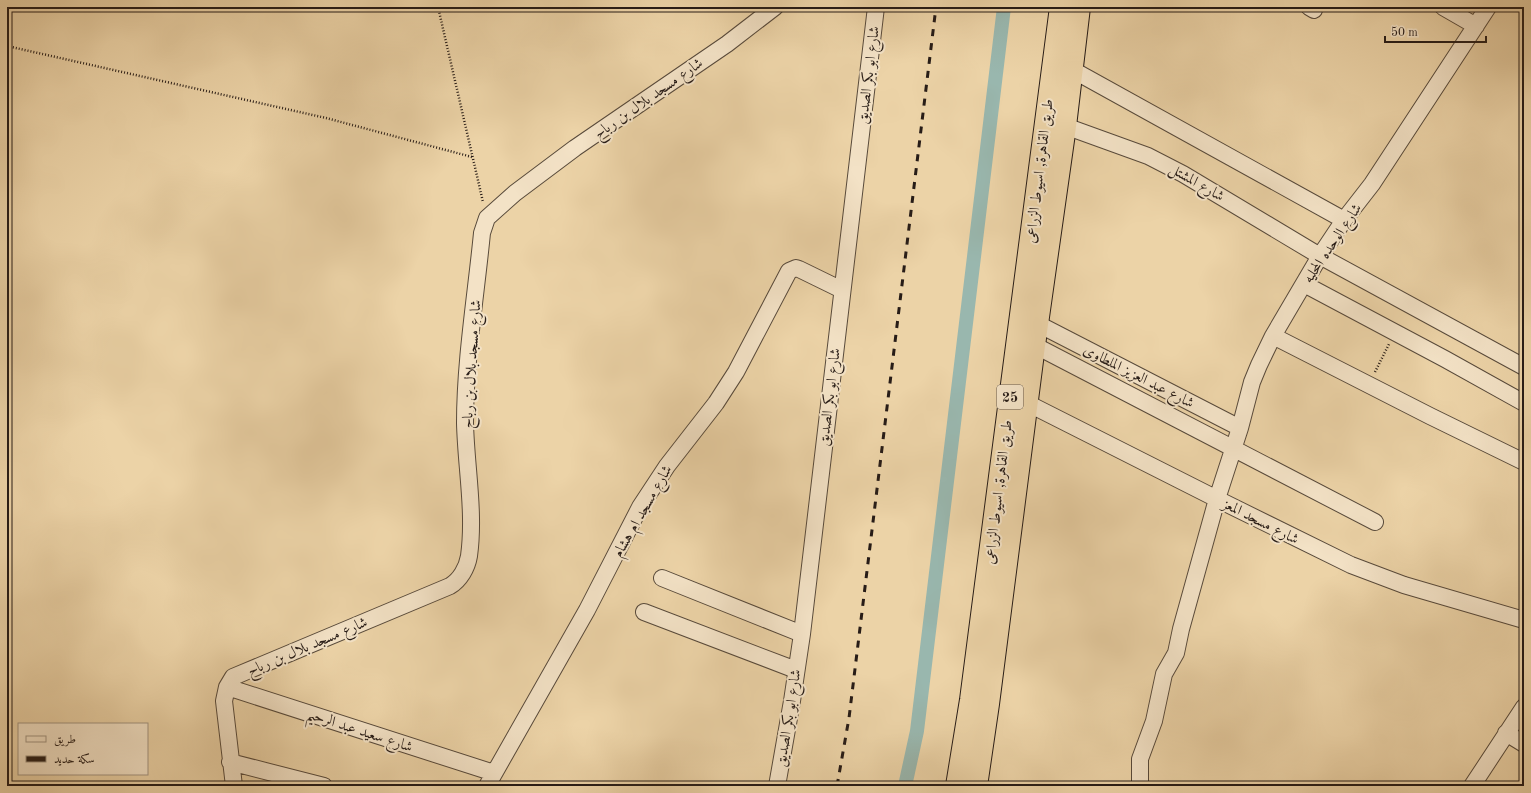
<svg xmlns="http://www.w3.org/2000/svg" width="1531" height="793" viewBox="0 0 1531 793" font-family="'Old Standard TT',Amiri,serif">
<style>
.lines{fill:none;stroke-linecap:round;stroke-linejoin:round}
.canal{stroke:#99b7ae;stroke-width:14}
.minor-casing{stroke:#584a3b;stroke-width:18}
.highway-casing{stroke:#271c17;stroke-width:24}
.path{stroke:#271c17;stroke-width:2.5;stroke-dasharray:1 2;stroke-linecap:butt}
.minor{stroke:#f3e2c6;stroke-width:16}
.highway{stroke:#ecd3a7;stroke-width:22}
.rail{stroke:#271c17;stroke-width:3;stroke-dasharray:7 7;stroke-linecap:butt}
.labels{text-anchor:middle;stroke-width:4;stroke-linejoin:round;paint-order:stroke}
.shield{fill:#f3e2c6;stroke:#64574c;stroke-width:1}
.shield-label{font-size:14px;font-weight:bold;fill:#271c17}
.street-label{font-size:15px;fill:#271c17;stroke:#f3e2c6}
</style>
<rect width="100%" height="100%" fill="#ecd3a7"/>
<filter id="stains"><feTurbulence type="fractalNoise" baseFrequency=".005" numOctaves="4"/><feColorMatrix values="0 0 0 0 .2 0 0 0 0 .09 0 0 0 0 .02 0 0 0 .5 -.17"/></filter>
<radialGradient id="worn" r=".72"><stop offset=".6" stop-color="#630" stop-opacity="0"/><stop offset="1" stop-color="#630" stop-opacity=".3"/></radialGradient>
<g class="lines">
<path class="canal" d="M905,786L917,731L1004,7"/>
<g class="minor-casing">
<path id="minor" d="M1309,7L1314,10
M1443,7L1476,26
M1071,69L1344,220
M1065,126L1148,156L1183,174L1320,256L1524,367
M1304,284L1445,359L1524,403
M1038,324L1240,428
M1273,336L1430,416L1524,462
M1034,345L1375,522
M1017,398L1217,499L1351,565L1404,585L1524,620
M662,578L802,634
M644,612L796,670
M227,687L494,773
M1506,733L1524,744
M230,762L324,786
M234,786L224,701L227,687L233,677L450,586C460,580 467,568 469,556C475,512 466,467 465,423C465,360 476,295 482,233L487,218L515,193L575,148L727,44L775,7
M487,786L587,610L640,507L667,466L716,403L736,372L789,271L796,268L799,269L842,290
M777,786L792,701L802,634L876,7
M1140,786V759L1154,721L1164,674L1176,653L1181,629L1217,499L1240,428L1252,382L1259,365L1273,336L1320,256L1344,220L1372,184L1488,7
M1472,786L1524,707"/>
</g>
<g class="highway-casing">
<path id="highway" d="M957,786L971,700L1061,7
M976,786L988,704L1034,345L1065,126L1079,7"/>
</g>
<path class="path" d="M438,7L483,202
M7,46L326,118L472,157
M1375,372L1389,344"/>
<use href="#minor" class="minor"/>
<use href="#highway" class="highway"/>
<path class="rail" d="M837,786L849,718L936,7"/>
</g>
<g class="labels">
<rect class="shield" x="997" y="385" width="26" height="24" rx="3"/>
<g class="shield-label">
<text x="1010" y="402">25</text>
</g>
<g class="street-label">
<text transform="translate(868 75) rotate(-83)" y="5">شارع ابو بكر الصديق</text>
<text transform="translate(648 98) rotate(-35)" y="5">شارع مسجد بلال بن رباح</text>
<text transform="translate(1039 171) rotate(-83)" y="5">طريق القاهرة, اسيوط الزراعى</text>
<text transform="translate(1197 182) rotate(30)" y="5">شارع المشتل</text>
<text transform="translate(1332 243) rotate(-56)" y="5">شارع الوحده المحليه</text>
<text transform="translate(471 364) rotate(-86)" y="5">شارع مسجد بلال بن رباح</text>
<text transform="translate(1139 376) rotate(27)" y="5">شارع عبد العزيز الملطاوى</text>
<text transform="translate(829 397) rotate(-83)" y="5">شارع ابو بكر الصديق</text>
<text transform="translate(998 492) rotate(-83)" y="5">طريق القاهرة, اسيوط الزراعى</text>
<text transform="translate(642 511) rotate(-60)" y="5">شارع مسجد ام هشام</text>
<text transform="translate(1261 521) rotate(27)" y="5">شارع مسجد المعز</text>
<text transform="translate(307 646) rotate(-23)" y="5">شارع مسجد بلال بن رباح</text>
<text transform="translate(788 718) rotate(-81)" y="5">شارع ابو بكر الصديق</text>
<text transform="translate(360 730) rotate(18)" y="5">شارع سعيد عبد الرحيم</text>
</g>
</g>
<rect width="1531" height="793" fill="none" stroke="#ecd3a7" stroke-width="24"/>
<rect x="8" y="8" width="1515" height="777" fill="none" stroke="#271c17" stroke-width="2"/>
<rect x="12" y="12" width="1507" height="769" fill="none" stroke="#271c17"/>
<rect x="18" y="723" width="130" height="52" fill="#f3e2c6" stroke="#a19380"/>
<rect x="26" y="736" width="20" height="6" fill="#f3e2c6" stroke="#a19380"/>
<text x="54" y="743" font-size="12" fill="#271c17">طريق</text>
<rect x="26" y="756" width="20" height="6" fill="#271c17" stroke="#a19380"/>
<text x="54" y="763" font-size="12" fill="#271c17">سكة حديد</text>
<path d="M1385 36v6h101v-6" fill="none" stroke="#271c17" stroke-width="2"/>
<text x="1391" y="36" font-size="12" fill="#271c17" stroke="#f3e2c6" stroke-width="3" paint-order="stroke">50 m</text>
<rect width="100%" height="100%" filter="url(#stains)"/>
<rect width="100%" height="100%" fill="url(#worn)"/>
</svg>
